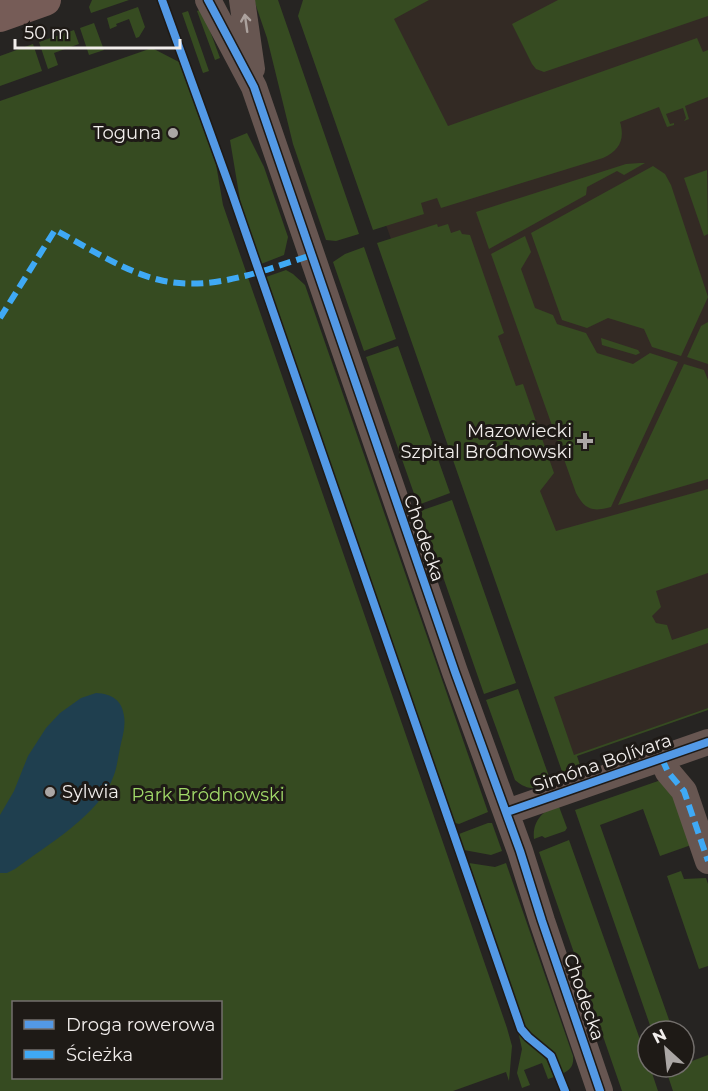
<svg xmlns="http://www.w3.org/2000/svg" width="708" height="1091" viewBox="0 0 708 1091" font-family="Montserrat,sans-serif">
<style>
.built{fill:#332a24}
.green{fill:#364b21;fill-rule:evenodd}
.water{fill:#1f3f4f}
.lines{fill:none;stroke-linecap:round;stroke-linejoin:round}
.minor{stroke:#675651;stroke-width:26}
.major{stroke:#765c57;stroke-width:32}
.quiet{stroke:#3fa9f5;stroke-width:6;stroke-dasharray:12 6;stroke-linecap:butt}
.cycleway-casing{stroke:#1e1a16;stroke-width:11}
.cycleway{stroke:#5399e6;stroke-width:8}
.oneway{stroke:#aca29e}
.poi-dot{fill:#aba7a5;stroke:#1e1a16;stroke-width:2}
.labels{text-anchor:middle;stroke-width:6;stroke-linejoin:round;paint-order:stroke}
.poi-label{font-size:18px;fill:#f2eeec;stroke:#1e1a16;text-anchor:end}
.street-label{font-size:18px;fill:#f2eeec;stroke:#1e1a16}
.park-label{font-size:18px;fill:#a1da69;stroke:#1e1a16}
</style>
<rect width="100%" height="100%" fill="#262422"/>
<path class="built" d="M367,0H708V708L574,756L386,225Z"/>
<path class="green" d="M92,0H129L91,13L89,7Z
M254,0H278L359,234L336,241L326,240L293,144L267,38Z
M303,0H429L394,19L448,126L697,38L703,52L708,50V97L685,106L689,119L684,121L686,118L683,108L666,114L670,124L674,123V125L667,127L659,107L620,122C625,139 620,150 603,158L441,208L437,198L421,203L424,214L373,230L298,16Z
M558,0H708V16L544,72L536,69L532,64L512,24Z
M138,7L145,27L139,37L136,38L129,19L116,24L117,26L110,29L107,18Z
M202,9L220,58L215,60L197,11Z
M188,11L209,71L203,73L182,13Z
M94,23L104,50L89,55L80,28Z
M74,30L79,44L54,53L58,65L48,69L39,42Z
M33,44L42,71L0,86V56Z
M152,48L179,62L216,164L223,205L507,1028L512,1046L509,1081L506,1072L453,1091H0V101ZM14,1002H220V1078H14Z
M247,133L264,167L288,237L284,255L261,264L241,206L230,140Z
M640,163H645L624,175L617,171L587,187L586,195L489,249L476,212L626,164Z
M653,166L665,174L671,185L708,297L681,356L652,347L644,329L608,318L587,328L562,320L531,233Z
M707,170L708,234L704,236L684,178Z
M437,224L438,227L448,224L451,233L460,230L462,234L470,235L504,333L498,336L516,386L523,384L554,473L540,491L556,531L708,489V573L656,591L661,607L652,616L656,623L667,625L672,640L708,628V643L554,697L574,755L708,708V710L577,756L583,774L565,780L377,243Z
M525,236L531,252L521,269L535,308L553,315L557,324L586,333L597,353L633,364L650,353L678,362L611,507C593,512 585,510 576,493L491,254Z
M364,247L396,339L364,351L333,262L345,254Z
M286,270L293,274L305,285L488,812L459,824L455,823L266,277Z
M708,322V364L687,357L701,326Z
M601,338L638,350L640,353L636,355L602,345Z
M398,346L450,493L418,505L366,357Z
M684,364L704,370L708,380V479L618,505Z
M452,500L516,683L484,694L420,511Z
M518,689L552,785C537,789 527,791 515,780L486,700Z
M661,780L671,786L694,844L660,856L643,809L600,825L673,1031H652L575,810Z
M558,804L567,828L565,831L545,838L542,836L534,839C532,821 543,811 558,804Z
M488,823H492L502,851L491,855L464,850L459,834Z
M569,840L648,1062V1067H650L658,1091H622L539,852Z
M469,863L495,867L506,863L573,1056C574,1065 571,1070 562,1074L553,1054L534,1036L524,1024Z
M681,871L684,879L706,878L708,884V966L699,969L667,876Z
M518,1031L546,1059L554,1077L548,1079L542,1063L524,1070L530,1085L522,1088L517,1073L522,1049Z
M708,1055V1091H673L666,1070L675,1067H684V1064Z"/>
<path class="water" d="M96,693C112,694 122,700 124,716C126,727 122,738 120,748C118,757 117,767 114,775C100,815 47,845 15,869L7,873H0V815L14,791L28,756L46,728L60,713L81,698Z"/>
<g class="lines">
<path class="minor" d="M208,0L254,87L455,672L520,851L542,921L600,1091
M242,0L252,69
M662,759L668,772L684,791L708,861
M507,812L708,742"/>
<path class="major" d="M0,16L45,0"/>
<path class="quiet" d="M0,318L55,230C89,248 126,273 164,281C215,291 264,270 312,255
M662,759L668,772L684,791L708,861"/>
<g class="cycleway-casing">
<path id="cycleway" d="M162,0L233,196L521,1029L528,1037L551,1056L565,1091
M208,0L254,87L455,672L520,851L542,921L600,1091
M507,812L708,742"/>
</g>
<use href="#cycleway" class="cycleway"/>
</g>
<defs><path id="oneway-shaft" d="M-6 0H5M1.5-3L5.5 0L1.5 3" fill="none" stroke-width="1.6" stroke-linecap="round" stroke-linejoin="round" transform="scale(1.5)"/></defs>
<use class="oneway" href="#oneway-shaft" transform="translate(246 23) rotate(-98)"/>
<g class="poi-dot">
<circle cx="173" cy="133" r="6"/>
<path d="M582 432h6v6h6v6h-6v6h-6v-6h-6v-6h6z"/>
<circle cx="50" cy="792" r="6"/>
</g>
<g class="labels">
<g class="poi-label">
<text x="161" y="139">Toguna</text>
<text x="572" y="437">Mazowiecki<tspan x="572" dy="21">Szpital Bródnowski</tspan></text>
<text x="62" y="798" text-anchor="start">Sylwia</text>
</g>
<g class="street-label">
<text transform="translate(424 538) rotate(71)" y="6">Chodecka</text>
<text transform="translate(602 763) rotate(-19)" y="6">Simóna Bolívara</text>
<text transform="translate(584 997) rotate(71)" y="6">Chodecka</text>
</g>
<g class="park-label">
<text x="208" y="801">Park Bródnowski</text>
</g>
</g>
<rect x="12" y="1001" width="210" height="78" fill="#1e1a16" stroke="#736f6c" stroke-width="1.5"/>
<rect x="24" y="1020" width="30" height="9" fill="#5399e6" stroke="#736f6c" stroke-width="1.5"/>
<text x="66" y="1031" font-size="18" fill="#f2eeec">Droga rowerowa</text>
<rect x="24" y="1050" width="30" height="9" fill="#3fa9f5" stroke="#736f6c" stroke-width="1.5"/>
<text x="66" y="1061" font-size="18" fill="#f2eeec">Ścieżka</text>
<g transform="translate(666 1049) rotate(333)"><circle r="28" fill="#1e1a16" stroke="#736f6c" stroke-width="1.5"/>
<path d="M0-4.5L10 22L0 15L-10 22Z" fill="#aba7a5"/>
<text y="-9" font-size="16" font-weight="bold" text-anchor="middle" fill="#f2eeec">N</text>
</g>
<path d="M15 39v9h165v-9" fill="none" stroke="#f2eeec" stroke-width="3"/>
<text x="24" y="39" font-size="18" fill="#f2eeec" stroke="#1e1a16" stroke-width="4.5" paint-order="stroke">50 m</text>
</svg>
